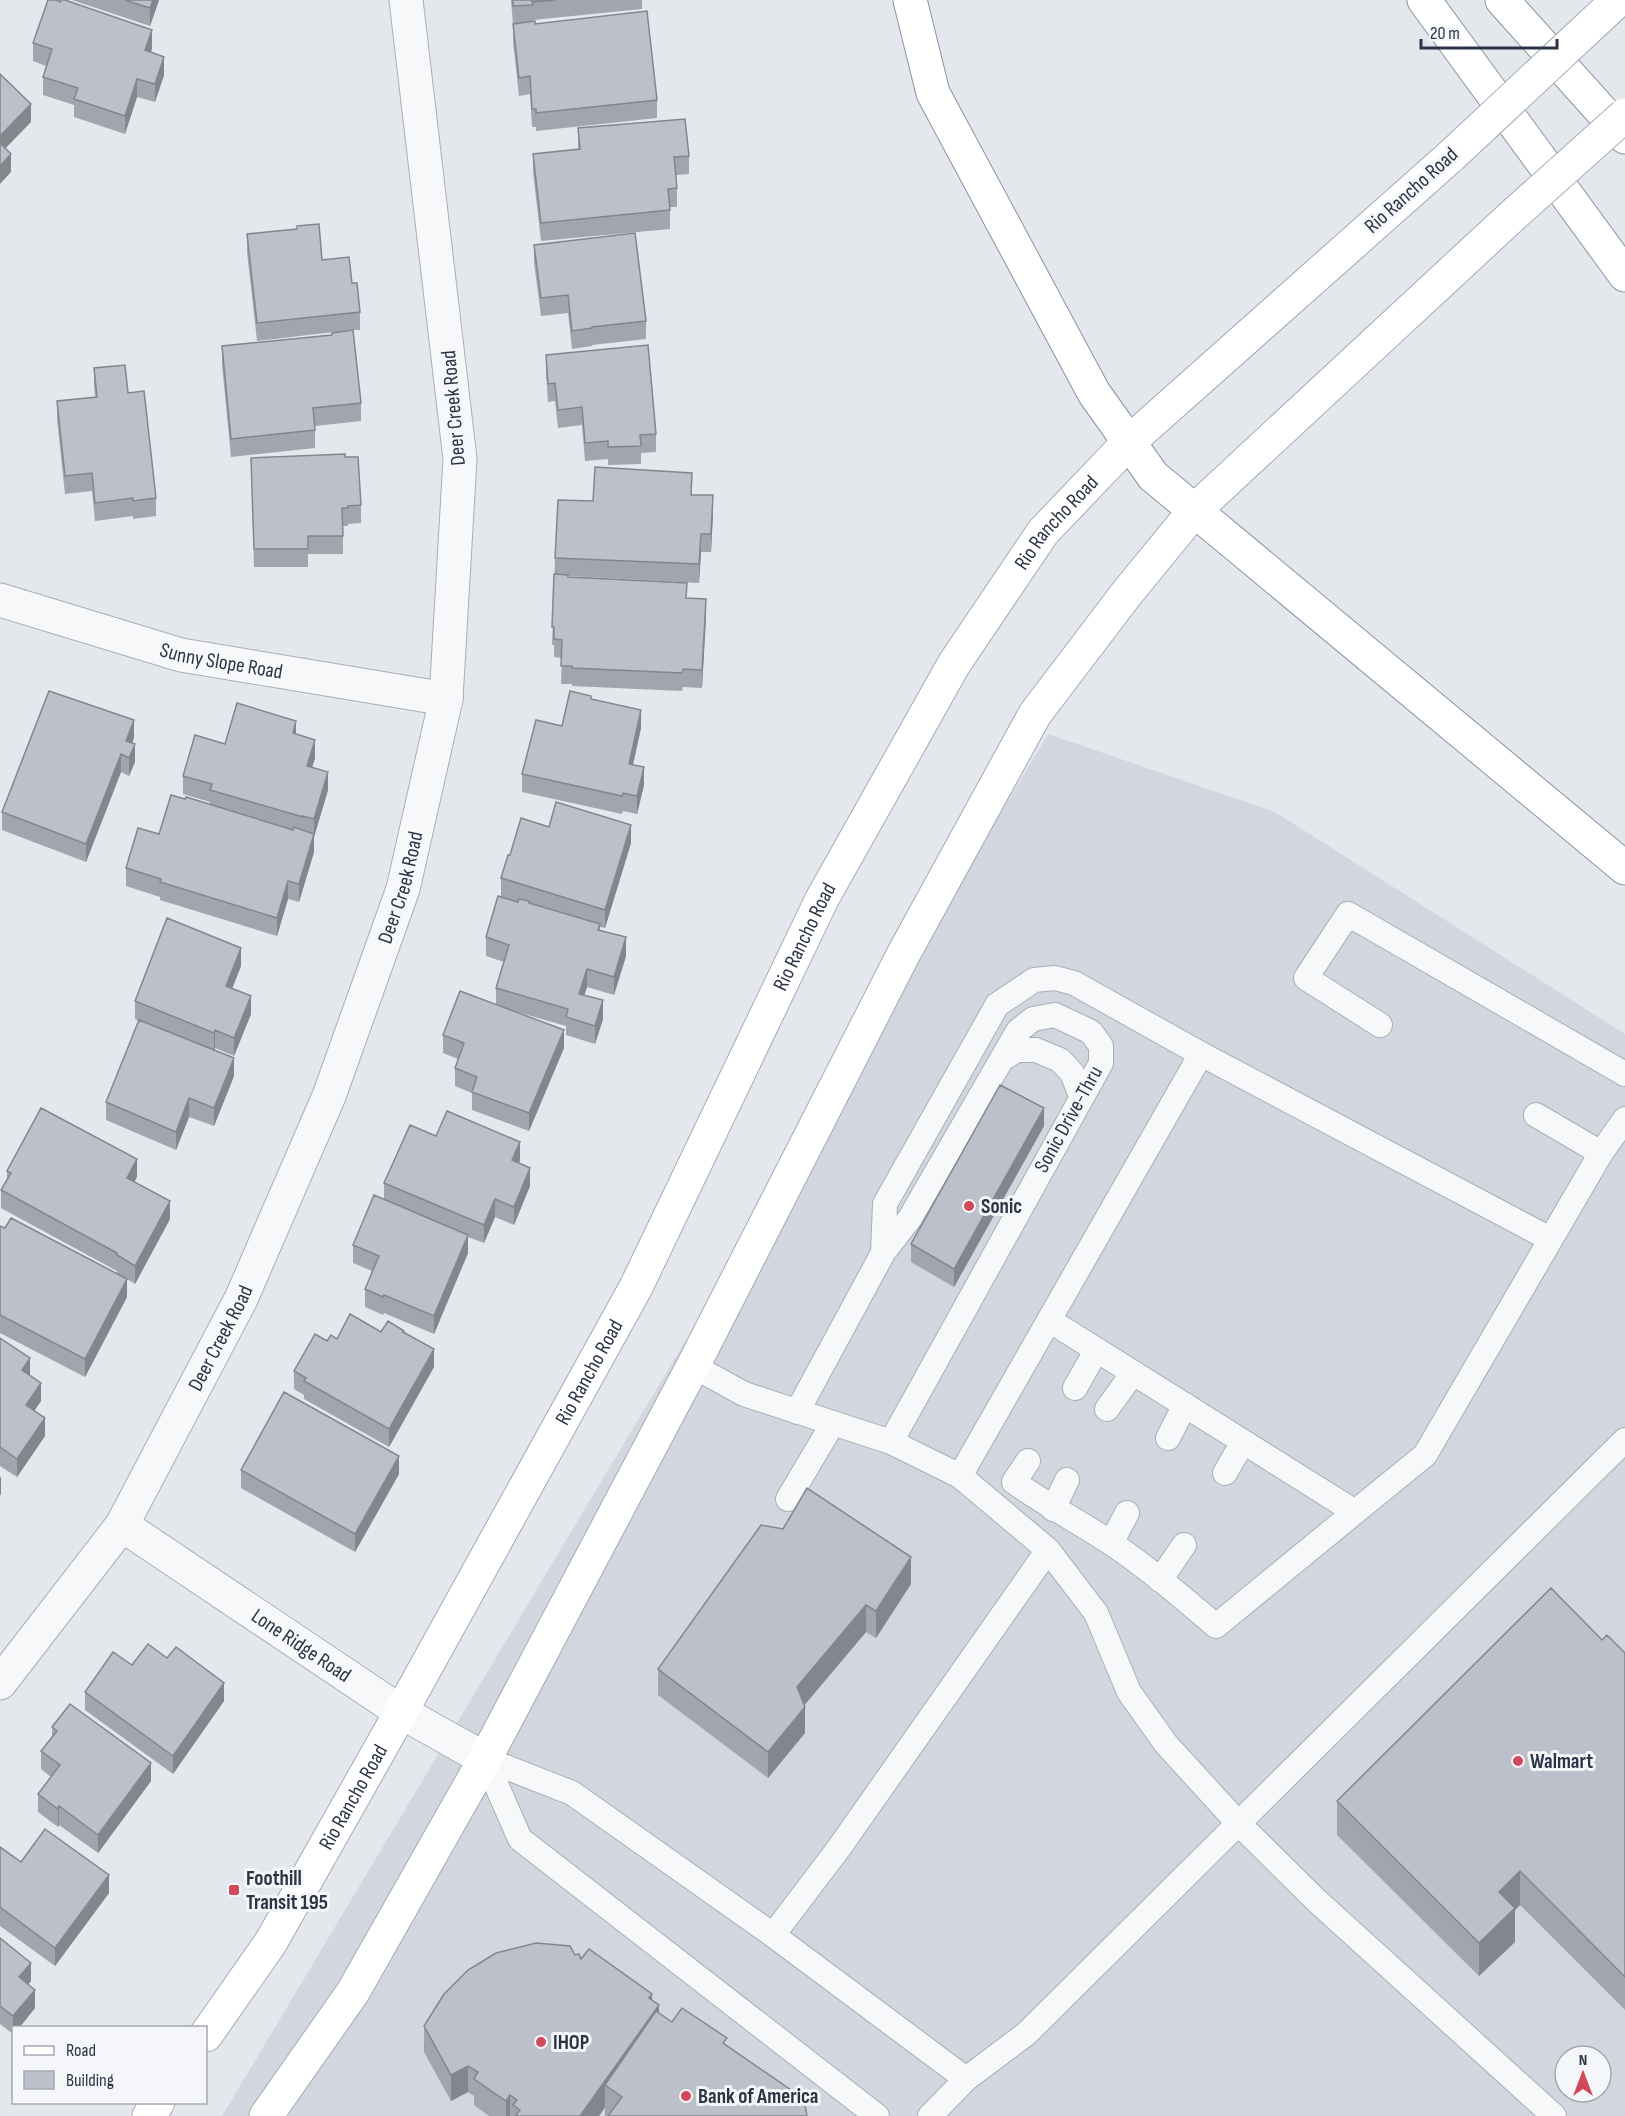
<svg xmlns="http://www.w3.org/2000/svg" width="1625" height="2116" viewBox="0 0 1625 2116" font-family="'Sofia Sans Condensed',sans-serif">
<style>
.built{fill:#d2d6de;fill-rule:evenodd}
.lines{fill:none;stroke-linecap:round;stroke-linejoin:round}
.lane-casing{stroke:#a9aeb7;stroke-width:26}
.street-casing{stroke:#a9aeb7;stroke-width:35}
.primary-casing{stroke:#a3abb8;stroke-width:35}
.highway-casing{stroke:#8b94a3;stroke-width:35}
.lane{stroke:#f7f8fa;stroke-width:24}
.street{stroke:#f7f8fa;stroke-width:33}
.primary{stroke:#fff;stroke-width:33}
.highway{stroke:#fff;stroke-width:33}
.primary-bridge-casing{stroke:#a3abb8;stroke-width:35;stroke-linecap:butt}
.primary-bridge{stroke:#fff;stroke-width:33}
.wall{fill:#a1a5ae}
.shaded-wall{fill:#83868d}
.building{fill:#bbc0ca;stroke:#83868d;stroke-width:1.5}
.poi-dot{fill:#d1495b;stroke:#f4f6f9;stroke-width:2}
.labels{text-anchor:middle;stroke-width:6;stroke-linejoin:round;paint-order:stroke}
.street-label{font-size:21px;fill:#2b3445;stroke:#f4f6f9}
.poi-label{font-size:21px;font-weight:bold;fill:#2b3445;stroke:#f4f6f9;text-anchor:start}
</style>
<rect width="100%" height="100%" fill="#e4e7ec"/>
<path class="built" d="M1048,734L1275,812L1625,1034V2116H222ZM1565,2056H1601V2092H1565Z"/>
<g class="lines">
<g class="lane-casing">
<path id="lane" d="M1380,1025L1306,978L1348,914L1625,1074
M1002,1059L1017,1050H1036L1060,1060L1072,1073L1081,1096
M1536,1115L1601,1153
M883,1253L910,1218L1018,1031L1033,1019L1055,1015L1091,1032L1101,1046V1063L891,1442
M1049,1320L1355,1512L1425,1455L1601,1153L1625,1119
M693,1366L744,1394L891,1442L960,1476L1048,1550L1096,1613L1129,1692L1166,1744L1239,1824L1317,1901L1554,2116
M1075,1388L1096,1351
M1107,1409L1133,1373
M797,1412L883,1253L885,1204L997,1005L1034,980L1055,978L1074,983L1201,1054L1550,1239
M1168,1438L1185,1405
M1028,1461L1014,1482C1045,1504 1079,1522 1111,1543C1148,1568 1182,1597 1216,1626L1355,1512
M1225,1473L1243,1442
M960,1476L1201,1054
M788,1499L833,1423
M1053,1509L1067,1480
M1111,1543L1127,1513
M1160,1580L1184,1545
M485,1759L572,1793L773,1935L966,2079
M485,1759L520,1839L877,2116
M773,1935L839,1848L1048,1550
M930,2116L966,2079L1026,2034L1625,1440"/>
</g>
<g class="street-casing">
<g id="street">
<path id="s1" d="M0,600L181,655L446,699"/>
<path id="s2" d="M122,1525L401,1712L485,1759"/>
<path id="s3" d="M0,1683L122,1525L241,1299L329,1096L403,889L446,699L460,459L406,0"/>
</g>
</g>
<g class="primary-casing">
<g id="primary">
<path id="s4" d="M206,2035L271,1942L401,1712L636,1287L822,899L954,664L1043,532L1129,442L1451,156"/>
<path d="M149,2116L158,2102"/>
<path d="M266,2116L353,1992L485,1759L693,1366L904,953L1035,714L1127,593L1195,510L1511,217"/>
</g>
</g>
<g class="highway-casing">
<path id="highway" d="M910,0L933,93L1094,393L1153,476L1625,868
M1424,0L1625,275
M1502,0L1625,137"/>
</g>
<use href="#lane" class="lane"/>
<use href="#street" class="street"/>
<use href="#primary" class="primary"/>
<use href="#highway" class="highway"/>
<g class="primary-bridge-casing">
<path id="primary-bridge" d="M1451,156L1618,0
M1511,217L1625,115"/>
</g>
<use href="#primary-bridge" class="primary-bridge"/>
</g>
<path class="wall" d="M72,0H159L150,26Z
M511,0H642V9L533,20V22L535,24L657,100V118L536,131V127H532L530,94L519,96L513,42V24Z
M33,43L152,48L151,52L164,75L155,102L137,97L125,134L74,117V105L43,95V77L46,66L33,61Z
M578,128L689,156V174L676,175L677,188V207H670V229L541,241L533,172V154L578,149Z
M247,234L322,260L352,283L360,312V330H353L361,403V421L315,426V448L231,457L222,365V346L332,335L334,332L257,341L247,252Z
M534,245L646,321V339L592,345V346L572,349L568,313L541,316L534,263Z
M546,355L656,434V452L641,453V464L608,465V459L585,461L582,425L558,428L555,401L548,402L546,373Z
M94,368L128,393L156,498V516L133,519V516L95,521L92,491L65,494L57,419V401L95,397L94,386Z
M345,457L361,505V523L348,524V526H343V554H308V567H254L251,458Z
M692,495L713,513L711,552H701L699,583L568,576V577L687,598L706,617L702,688L683,687L682,691L572,686V684H561L562,658L554,657V645H552L555,558L593,501Z
M591,699L641,728L633,765L644,785L637,814L623,811L622,814L522,792V774L562,726Z
M296,734L315,758L312,767L328,790L314,837V852L299,902L288,899L277,936L160,900V897L126,886V868L159,834L185,799L210,804V802L183,794V776L225,744Z
M134,738L132,743L135,762L129,776L121,772L86,862L2,830V812Z
M549,827L631,843L605,928L600,927V930L626,956L614,995L587,987L584,995L603,1019L595,1044L566,1035V1026L510,1010L564,1048L529,1131L472,1110V1093L455,1086V1068L458,1059L443,1053V1035L496,1005V988L504,962L486,956V937L501,896V878L510,855Z
M241,966L232,989L251,1014L234,1056L215,1048V1050L234,1076L214,1126L189,1117L176,1150L106,1120V1102L139,1021L135,1019V1001Z
M1044,1126L954,1287L911,1262V1244Z
M436,1136L520,1160L519,1163L530,1186L514,1225L495,1217L484,1243L468,1237V1253L434,1334L384,1313L383,1315L365,1307V1289L372,1271L353,1263V1245L384,1200V1183Z
M7,1171L137,1177L134,1182L170,1219L135,1284L127,1279V1297L85,1377L0,1333V1226L117,1273V1271L1,1208V1190L7,1179Z
M381,1332L404,1333L434,1367L389,1447L304,1399V1395L294,1389V1371L327,1341Z
M0,1338L30,1376L41,1401L34,1411L45,1436L17,1477L0,1466Z
M241,1470L399,1474L355,1552L241,1488Z
M911,1584L876,1638L866,1632L804,1705L805,1733L768,1778L658,1695V1669Z
M1602,1640L1625,1653V2010L1520,1905L1515,1910V1942L1479,1976L1337,1835V1801Z
M132,1665L224,1701L173,1774L85,1710V1692Z
M52,1727L151,1781L98,1853L59,1825L58,1827L38,1812V1794L51,1777L41,1769V1751L52,1736Z
M0,1847L21,1862L109,1893L55,1966L0,1926Z
M0,1938L31,1981L28,1984L35,2008L19,2028H14L13,2034L0,2024Z
M575,1955L652,2000L659,2013L672,2022L727,2045L807,2116H605V2107L599,2116H489L474,2105V2096L468,2092L451,2101L424,2052V2026Z"/>
<path class="shaded-wall" d="M153,0H159L150,26V8Z
M152,30V48L145,68V50Z
M164,57V75L155,102V84Z
M137,79V97L125,134V116Z
M31,104V122L0,154V136Z
M11,154V172L0,184V166Z
M713,495V513L711,552V534Z
M701,534V552L699,583V564Z
M706,599V617L702,688V670Z
M641,710V728L629,782V764Z
M134,720V738L126,759V741Z
M296,721V739L293,733Z
M315,740V758L307,784V766Z
M135,744V762L129,776V758Z
M121,754V772L86,862V844Z
M644,767V785L637,814V796Z
M328,772V790L314,837V852L299,902V884L314,834V819Z
M631,825V843L605,928V910Z
M288,881V899L277,936V918Z
M626,937V956L614,995V977Z
M241,948V966L226,1004V986Z
M587,969V987L579,1012V994Z
M251,996V1014L234,1056V1038Z
M603,1000V1019L595,1044V1026Z
M215,1030V1048L214,1051V1033Z
M564,1030V1048L529,1131V1113Z
M234,1058V1076L214,1126V1108Z
M189,1098V1117L176,1150V1132Z
M1044,1108V1126L954,1287V1269Z
M520,1142V1160L512,1178V1160Z
M137,1159V1177L127,1196V1178Z
M530,1168V1186L514,1225V1207Z
M495,1199V1217L484,1243V1225Z
M170,1201V1219L135,1284V1266Z
M468,1235V1253L434,1334V1316Z
M127,1279V1297L85,1377V1359Z
M434,1349V1367L389,1447V1429Z
M30,1358V1376L22,1370Z
M41,1383V1401L26,1423V1405Z
M45,1418V1436L17,1477V1459Z
M399,1456V1474L355,1552V1534Z
M1,1476V1494L0,1496V1478Z
M911,1557V1584L876,1638V1611Z
M866,1605V1632L797,1714V1687Z
M224,1683V1701L173,1774V1756Z
M805,1707V1733L768,1778V1752Z
M151,1763V1781L98,1853V1835Z
M59,1806V1825L58,1827V1809Z
M1520,1871V1905L1515,1910V1942L1479,1976V1943L1499,1892Z
M109,1875V1893L55,1966V1948Z
M31,1963V1981L19,1995V1977Z
M35,1990V2008L19,2028H14L13,2034V2016Z
M652,1994V2015L659,2005V2031L605,2085V2107L599,2116H580Z
M468,2066V2092L451,2101V2075Z
M510,2095V2116H506V2101Z"/>
<path class="building" d="M48,0H56L60,2V0H65L152,30L145,50L164,57L155,84L137,79L125,116L74,99L78,88L43,77L52,49L33,43Z
M125,0H153L150,8Z
M513,0H555L532,2L533,5L513,6Z
M647,11L657,100L536,113V109H532L530,76L519,78L513,24L535,21V24Z
M0,74L31,104L0,136Z
M685,119L689,156L674,157L677,188L668,189L670,210L541,223L533,154L580,149L578,128Z
M0,143L11,154L0,166Z
M319,224L322,260L349,257L352,283H357L360,312L257,323L247,234L297,229V226Z
M635,233L646,321L592,327V328L572,331L568,295L541,298L534,245Z
M353,330L361,403L313,408L315,430L231,439L222,346L332,335V333Z
M648,345L656,434L640,435L641,446L608,447V441L585,443L582,407L558,410L555,383L548,384L546,355Z
M125,365L128,393L144,391L156,498L133,501V498L95,503L92,473L65,476L57,401L97,397L94,368Z
M345,454V457H358L361,505L348,506V508H342L343,536H308V549H254L251,458Z
M595,467L692,473L691,495H713L711,534H701L699,564L555,558L558,500L593,501Z
M554,574L568,575V577L687,583L686,598L706,599L702,670L683,669L682,673L572,668V666H561L562,640L554,639V627H552Z
M49,691L134,720L126,741L135,744L129,758L121,754L86,844L2,812Z
M570,691L591,696V699L641,710L629,764L644,767L637,796L623,793L622,796L522,774L536,720L562,726Z
M237,703L296,721L293,733L315,740L307,766L328,772L314,819L303,816V817L210,790L212,784L183,776L195,735L225,744Z
M171,795L185,799L186,797L293,830L294,827L314,834L299,884L288,881L277,918L160,882L161,879L126,868L138,828L159,834Z
M556,802L631,825L605,910L501,878L508,855H510L521,818L549,827Z
M498,896L518,902L519,899L529,901V903L600,924L598,930L626,937L614,977L587,969L579,994L603,1000L595,1026L566,1017L568,1009L496,988L509,945L486,937Z
M167,918L241,948L226,986L251,996L234,1038L215,1030L214,1033L135,1001Z
M460,991L564,1030L529,1113L472,1092L477,1077L455,1068L464,1043L443,1035Z
M139,1020L234,1058L214,1108L189,1098L176,1132L106,1102Z
M1000,1085L1044,1108L954,1269L911,1244Z
M41,1108L137,1159L127,1178L170,1201L135,1266L117,1255V1253L1,1190L11,1173L7,1171Z
M447,1111L520,1142L512,1160L530,1168L514,1207L495,1199L484,1225L384,1183L410,1125L436,1136Z
M374,1195L468,1235L434,1316L384,1295L383,1297L365,1289L379,1256L353,1245Z
M11,1218L127,1279L85,1359L0,1315V1226L5,1228Z
M350,1314L381,1332L388,1321L404,1331L403,1332L434,1349L389,1429L304,1381L306,1378L294,1371L315,1334L327,1341L331,1335L337,1339Z
M0,1338L30,1358L22,1370L41,1383L26,1405L45,1418L17,1459L0,1447Z
M284,1392L399,1456L355,1534L241,1470Z
M807,1488L911,1557L876,1611L866,1605L797,1687L805,1707L768,1752L658,1669L761,1525L783,1529Z
M1551,1588L1602,1640L1607,1635L1625,1653V1977L1520,1871L1499,1892L1515,1908L1479,1943L1337,1801Z
M148,1644L167,1658L176,1647L224,1683L173,1756L85,1692L113,1652L132,1665Z
M70,1704L151,1763L98,1835L59,1806L58,1809L38,1794L60,1765L41,1751L57,1731L52,1727Z
M45,1829L109,1875L55,1948L0,1907V1847L21,1862Z
M0,1938L31,1963L19,1977L35,1990L13,2016L0,2006Z
M536,1943L570,1946L575,1955L579,1954L581,1959L589,1949L652,1994L649,1998L659,2005L580,2116H517L516,2115L520,2110L513,2105L517,2100L510,2095L506,2101L474,2079L478,2072L468,2066L451,2075L424,2026L444,1994L468,1970L496,1953Z
M682,2008L727,2038L723,2043L804,2099L807,2116H608L622,2097L605,2085L656,2011L672,2022Z"/>
<g class="poi-dot">
<circle cx="969" cy="1206" r="6"/>
<circle cx="1518" cy="1761" r="6"/>
<rect x="228" y="1884" width="12" height="12" rx="3"/>
<circle cx="541" cy="2042" r="6"/>
<circle cx="686" cy="2096" r="6"/>
</g>
<g class="labels">
<g class="street-label">
<text transform="translate(1411 190) rotate(-42)" y="7">Rio Rancho Road</text>
<text transform="translate(453 408) rotate(-95)" y="7">Deer Creek Road</text>
<text dy="7" stroke="none"><textPath href="#s4" startOffset="1738">Rio Rancho Road</textPath></text>
<text dy="7" stroke="none"><textPath href="#s1" startOffset="230">Sunny Slope Road</textPath></text>
<text dy="7" stroke="none"><textPath href="#s3" startOffset="897">Deer Creek Road</textPath></text>
<text dy="7" stroke="none"><textPath href="#s4" startOffset="1252">Rio Rancho Road</textPath></text>
<text transform="translate(1068 1119) rotate(-61)" y="7">Sonic Drive-Thru</text>
<text dy="7" stroke="none"><textPath href="#s3" startOffset="411">Deer Creek Road</textPath></text>
<text dy="7" stroke="none"><textPath href="#s4" startOffset="766">Rio Rancho Road</textPath></text>
<text dy="7" stroke="none"><textPath href="#s2" startOffset="216">Lone Ridge Road</textPath></text>
<text dy="7" stroke="none"><textPath href="#s4" startOffset="280">Rio Rancho Road</textPath></text>
</g>
<g class="poi-label">
<text x="981" y="1213">Sonic</text>
<text x="1530" y="1768">Walmart</text>
<text x="246" y="1885">Foothill<tspan x="246" dy="24">Transit 195</tspan></text>
<text x="553" y="2049">IHOP</text>
<text x="698" y="2103">Bank of America</text>
</g>
</g>
<rect x="12" y="2026" width="195" height="78" fill="#f4f6f9" stroke="#a4a8b1" stroke-width="1.5"/>
<rect x="24" y="2046" width="30" height="9" fill="#ffffff" stroke="#a4a8b1" stroke-width="1.5"/>
<text x="66" y="2056" font-size="18" fill="#2b3445">Road</text>
<rect x="24" y="2071" width="30" height="18" fill="#bbc0ca" stroke="#a4a8b1" stroke-width="1.5"/>
<text x="66" y="2086" font-size="18" fill="#2b3445">Building</text>
<g transform="translate(1583 2074)"><circle r="28" fill="#f4f6f9" stroke="#a4a8b1" stroke-width="1.5"/>
<path d="M0-4.5L10 22L0 15L-10 22Z" fill="#d1495b"/>
<text y="-9" font-size="16" font-weight="bold" text-anchor="middle" fill="#2b3445">N</text>
</g>
<path d="M1421 39v9h136v-9" fill="none" stroke="#2b3445" stroke-width="3"/>
<text x="1430" y="39" font-size="18" fill="#2b3445" stroke="#f4f6f9" stroke-width="4.5" paint-order="stroke">20 m</text>
</svg>
